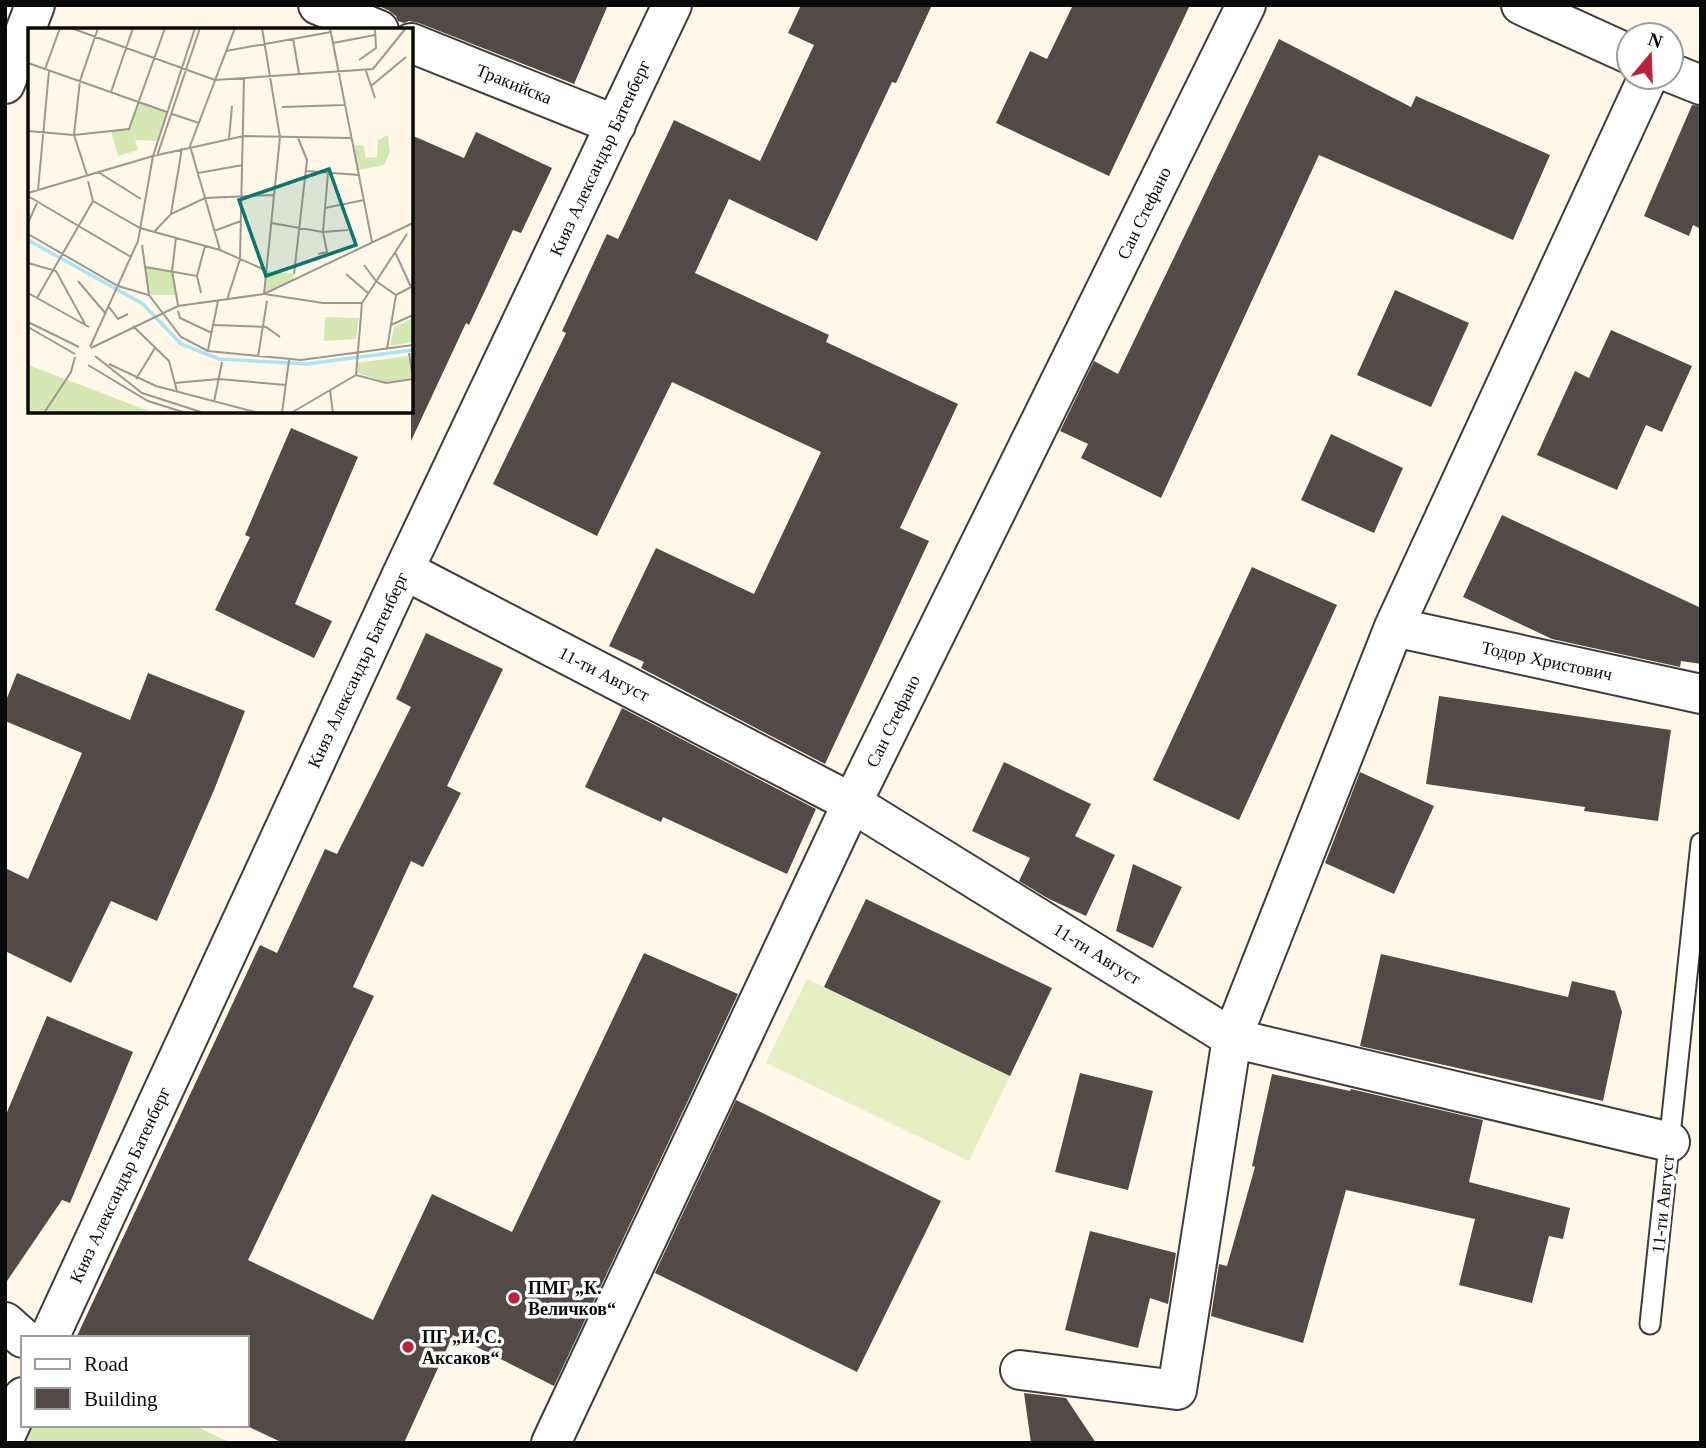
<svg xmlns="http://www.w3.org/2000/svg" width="1706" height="1448" viewBox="0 0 1706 1448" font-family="Georgia,serif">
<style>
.green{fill:#d5e8b3}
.pitch{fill:#e6efc4}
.building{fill:#534a47}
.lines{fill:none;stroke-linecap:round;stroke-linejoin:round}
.service-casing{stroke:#3d3d3d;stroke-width:23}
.minor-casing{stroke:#3d3d3d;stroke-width:42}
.service{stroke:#fff;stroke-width:19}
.minor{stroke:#fff;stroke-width:38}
.poi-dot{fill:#b8243f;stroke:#fff;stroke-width:2.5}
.labels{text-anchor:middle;stroke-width:7;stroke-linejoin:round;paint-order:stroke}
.street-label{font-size:18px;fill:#0a0a0a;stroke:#fff}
.poi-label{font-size:18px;font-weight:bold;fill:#0a0a0a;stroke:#fff;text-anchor:start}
.inset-river{fill:none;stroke:#ade4f5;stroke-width:3.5}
.inset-road{fill:none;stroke:#9d988f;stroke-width:2}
.view{fill:#0f766e;fill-opacity:0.15;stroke:#0f766e;stroke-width:3.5}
.inset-edge{fill:none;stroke:#0a0a0a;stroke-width:3.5}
</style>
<rect width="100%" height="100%" fill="#fff7e7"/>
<path class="green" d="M23,1425H193L231,1443H5Z"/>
<path class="pitch" d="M807,979L1010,1076L969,1161L766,1063Z"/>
<path class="building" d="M376,5H608L574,84L419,23L409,21L404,23L398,21L396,16L388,10Z
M801,5H932L896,83L892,82L817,241L729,199L695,273L829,335L826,342L958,404L900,528L929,541L825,764L641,668L644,662L609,646L656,548L754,594L821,452L672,382L597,536L493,484L566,333L562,331L607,234L618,239L674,120L760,161L814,45L788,33Z
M1073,5H1190L1109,176L996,123L1030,51L1047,59Z
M1279,39L1411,107L1416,96L1550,155L1513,240L1319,155L1161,498L1081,458L1088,444L1060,431L1094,361L1118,374Z
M1692,105L1701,106V229L1693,225L1689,236L1644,216Z
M476,132L552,168L521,233L513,230L469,325L466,323L411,441V135L464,158Z
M1395,290L1469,323L1431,407L1357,375Z
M1611,330L1692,366L1662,432L1646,425L1617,490L1537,455L1575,371L1589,378Z
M291,428L358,457L295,604L332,621L314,658L215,610L250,537L245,535Z
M1331,434L1403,468L1374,533L1301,500Z
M1502,515L1701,608V664L1681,661L1680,667L1552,639L1463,597Z
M1252,567L1337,605L1239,820L1153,780Z
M426,633L503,669L447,786L461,793L423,867L411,861L353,987L374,996L248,1260L373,1320L432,1194L512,1232L644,953L738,994L554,1386L453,1335L404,1443H283L247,1426V1338H76L260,945L277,953L325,849L337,854L411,707L396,699Z
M17,673L130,720L148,673L245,711L214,790L157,921L111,901L71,983L5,951V868L28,879L82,753L5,721V703Z
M1439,696L1671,730L1658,821L1584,811L1585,807L1426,784Z
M622,708L816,809L787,874L663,817L661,822L585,787Z
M1004,762L1091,804L1075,836L1115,855L1086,916L1049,899L1019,881L1030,858L972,831Z
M1360,772L1434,806L1394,894L1325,863Z
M1133,864L1182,887L1153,948L1116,931Z
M866,899L1052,988L1010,1076L824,987Z
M1381,954L1568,997L1572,981L1615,991L1622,1012L1603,1101L1360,1046Z
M47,1016L133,1052L70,1203L62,1200L5,1284V1117Z
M1080,1073L1153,1091L1128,1190L1055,1172Z
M1272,1074L1350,1091L1351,1089L1483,1120L1469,1182L1570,1208L1563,1239L1549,1236L1532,1303L1459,1285L1475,1219L1346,1190L1303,1343L1211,1316L1219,1264L1227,1266L1255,1167L1252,1166Z
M736,1100L941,1201L857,1372L655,1273Z
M1090,1231L1176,1253L1168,1304L1150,1298L1138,1348L1065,1330Z
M1024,1393L1066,1398L1096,1443H1031Z"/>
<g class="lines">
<g class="service-casing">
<path id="service" d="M1650,1324L1701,843"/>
</g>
<g class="minor-casing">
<path id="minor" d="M318,5L379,30
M1521,5L1629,54
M411,43L616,125
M1671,73L1701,85
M5,84L35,5
M404,570L852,803L1232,1038L1670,1142
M1394,627L1701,694
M5,1322L23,1338
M49,1338L404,570L672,5
M1020,1370L1177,1390L1232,1038L1394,627L1648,77
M5,1437L23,1397
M551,1443L852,803L1246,5"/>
</g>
<use href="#service" class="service"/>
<use href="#minor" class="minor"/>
</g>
<g class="poi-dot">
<circle cx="514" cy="1298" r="7"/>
<circle cx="408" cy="1347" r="7"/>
</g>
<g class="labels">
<g class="street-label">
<text transform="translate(514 84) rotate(22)" y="6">Тракийска</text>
<text transform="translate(600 158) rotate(-65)" y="6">Княз Александър Батенберг</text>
<text transform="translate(1144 213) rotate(-64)" y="6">Сан Стефано</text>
<text transform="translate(1547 661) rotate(12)" y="6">Тодор Христович</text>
<text transform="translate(358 670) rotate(-65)" y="6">Княз Александър Батенберг</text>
<text transform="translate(604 674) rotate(27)" y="6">11-ти Август</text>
<text transform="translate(893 721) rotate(-64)" y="6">Сан Стефано</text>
<text transform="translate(1097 954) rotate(32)" y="6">11-ти Август</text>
<text transform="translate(120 1185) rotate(-65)" y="6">Княз Александър Батенберг</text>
<text transform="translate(1663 1204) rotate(-84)" y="6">11-ти Август</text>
</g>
<g class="poi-label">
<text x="528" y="1294">ПМГ „К.<tspan x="528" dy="21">Величков“</tspan></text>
<text x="422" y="1343">ПГ „И. С.<tspan x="422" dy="21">Аксаков“</tspan></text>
</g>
</g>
<g transform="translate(28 28)">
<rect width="385" height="385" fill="#fff7e7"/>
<path d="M111,74L139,84L130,113L107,112L110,122L90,128L83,103L101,101ZM360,107L362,124L356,137L330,142L325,118L335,117L338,130L349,129L350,112ZM117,239L144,243L148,267H121ZM238,243L266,246L265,252L236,266ZM297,289L331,290L328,311L296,313ZM385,290V314L362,318L366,299ZM380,328L384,350L357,354L329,345V335ZM0,338H3L126,385H0Z" fill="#d5e8b3"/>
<path class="inset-river" d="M0,212L115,276L153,316L191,331L279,336L385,322M66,385H96"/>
<path class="inset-road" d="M43,0L187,52L345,41L378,0M234,0L252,109L236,266L295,275H334M302,0L344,214M265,10L271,46M305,15L347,7M198,23L303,4M331,32L348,20L347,0M0,35L139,84M17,41L32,0M338,43L347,70M343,58L378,29M83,64L105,0M254,79L316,77M144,86L171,95M0,103L46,107L101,101L137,0M201,111L204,78M129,128L172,0M278,143L331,147M70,144L113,171M170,145L215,137M59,147L46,107L52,53L70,0M10,162L21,43M0,165L125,128L216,108L323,110M0,168L103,229M65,173L112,200L192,222L237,242M297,180L336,172M143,186L154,120M0,195L9,175M243,195L295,204L320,202M186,203L213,193M126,204L143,186L177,170L246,167M0,206L90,258L121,267L153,309L180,323L273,332L385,317M148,210L144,243L150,277M114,217L121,267M192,222L162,118L207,0M367,224L383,259M290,226L299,224L295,204L300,145M0,235L28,243L57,296M336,237L348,253L368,267L385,258M117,239L169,248M266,246L279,132L270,110M318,246L340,265M50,253L78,286M0,265L61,299M173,265L169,248L177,218M9,270L65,173L60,153M199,272L212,231L216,50M81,279L90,291L100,286M150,283L152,290L184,305M0,294L51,319M186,297L238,299L252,309M363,297L385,287M105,298L141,333L149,363M0,299L47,326M62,319L110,213L125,128L167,0M63,320L150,278L236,266L385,195M359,321L368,267M180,322L190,273M381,325L385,351M67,328L114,365L176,385M230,329L239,273M81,336L128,358L231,385M60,337L120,373L158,385M328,347L334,275L379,206M108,351L127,320M146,355L191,351L258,357M302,362L305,385M186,374L194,334M16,385L43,344L47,329M254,385L261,332M263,385L328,347L358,355L385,351"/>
<path class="view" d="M301,141L328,217L238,248L211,172Z"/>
<rect width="385" height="385" class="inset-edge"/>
</g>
<rect width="1706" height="1448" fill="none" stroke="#0a0a0a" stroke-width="14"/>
<rect x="21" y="1336" width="228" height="91" fill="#ffffff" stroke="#9d9d9d" stroke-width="2"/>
<rect x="35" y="1359" width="35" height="10" fill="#ffffff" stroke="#9d9d9d" stroke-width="2"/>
<text x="84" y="1371" font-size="21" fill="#0a0a0a">Road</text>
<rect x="35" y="1388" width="35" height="21" fill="#534a47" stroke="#9d9d9d" stroke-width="2"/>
<text x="84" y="1406" font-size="21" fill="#0a0a0a">Building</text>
<g transform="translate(1650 56) rotate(19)"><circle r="33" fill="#ffffff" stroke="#9d9d9d" stroke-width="2"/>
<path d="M0-5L12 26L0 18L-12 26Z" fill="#b8243f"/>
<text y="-10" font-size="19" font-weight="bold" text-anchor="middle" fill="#0a0a0a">N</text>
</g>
</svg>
